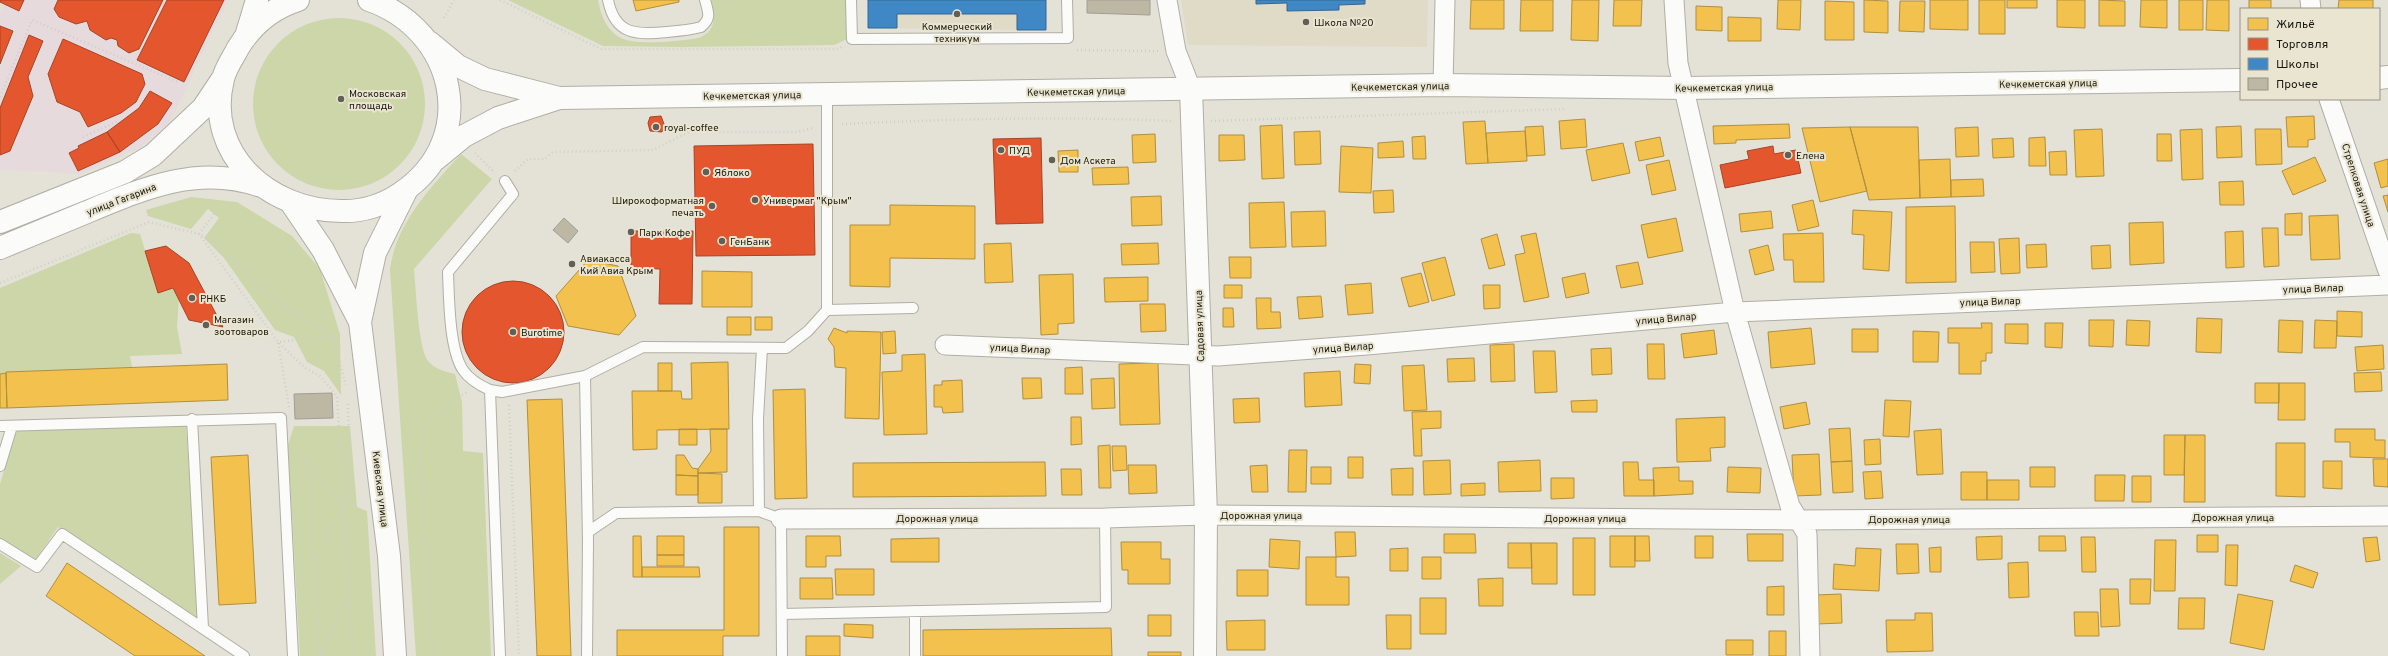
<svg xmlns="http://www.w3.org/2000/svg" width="2388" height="656" viewBox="0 0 2388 656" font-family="Overpass,sans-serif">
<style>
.commercial{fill:#e7dadc}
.built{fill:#dfdbc7}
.green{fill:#ccd6a9}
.homes{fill:#f2c14e;stroke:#b18f3c}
.shops{fill:#e4572e;stroke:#a74425}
.schools{fill:#3f88c5;stroke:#34678f}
.building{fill:#bdb8a4;stroke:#a09e96}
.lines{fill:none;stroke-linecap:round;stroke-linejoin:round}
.lane-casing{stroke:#b0aea5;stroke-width:12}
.street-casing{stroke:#b0aea5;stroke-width:21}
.secondary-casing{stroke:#b0aea5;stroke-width:24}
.primary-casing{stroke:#b0aea5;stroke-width:24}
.path{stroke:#d0cecb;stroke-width:2.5;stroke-dasharray:1 3;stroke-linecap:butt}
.lane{stroke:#fbfbf9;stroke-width:10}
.street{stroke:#fbfbf9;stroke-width:19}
.secondary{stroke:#fbfbf9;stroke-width:22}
.primary{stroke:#fbfbf9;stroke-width:22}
.poi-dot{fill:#615f56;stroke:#eae5d1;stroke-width:1.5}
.labels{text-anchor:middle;stroke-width:4;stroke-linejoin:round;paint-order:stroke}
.poi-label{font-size:10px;fill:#1a1911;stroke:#eae5d1;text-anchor:start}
.street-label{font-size:10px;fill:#1a1911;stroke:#eae5d1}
</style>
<rect width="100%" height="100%" fill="#e4e2d7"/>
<path class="commercial" d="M6,0H228L170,122L141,147L81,174L0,170V14Z"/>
<path class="built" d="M868,0H1046V30L868,28Z
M1181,0H1428L1427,47L1188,45Z"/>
<path class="green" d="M508,0H598C601,15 606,30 621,38C636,46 681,41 698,38C702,37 708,33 710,30C716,21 714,10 711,0H847V39L834,45L680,47L603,46Z
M253 104a86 86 0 1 1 172 0a86 86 0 1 1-172 0Z
M461,154L492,179L414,269C416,288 418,348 428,361C436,370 444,371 455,374L462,402L463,451L483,453L491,656H416L390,269C396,223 431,187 461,154Z
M191,197L237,202L292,236L320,269L340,334L341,395L324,371L307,362L294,337L275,330L224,258L204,238L219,218L208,209L191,229L148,216L146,210Z
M131,233L140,234L158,292L173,288L179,299L177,327L182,354L130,356L132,367L0,373V288Z
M186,426L199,622L58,527L35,560L0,539V484L17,430Z
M294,426H350L357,507L367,511L376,656H300L288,445Z
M0,553L21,566L0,584Z"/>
<path class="homes" d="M633,0H679V2L636,11Z
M1471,0H1504V29H1470Z
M1521,0H1553V31H1520Z
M1572,0H1599L1598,41L1571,40Z
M1614,0H1642L1641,26H1613Z
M1778,0H1801L1800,30L1777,29Z
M1864,0L1888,1V33L1864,32Z
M1930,0H1968V30L1930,29Z
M1979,0H2005V34H1979Z
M2007,0H2037V8H2007Z
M2057,0H2085V28L2057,27Z
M2099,0L2125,1V26H2099Z
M2141,0H2167V28L2140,27Z
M2179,0H2203V30H2179Z
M2207,0H2229V31L2206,30Z
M2249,0H2271V9H2249Z
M2339,0H2373V9H2338Z
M1825,1L1854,2V40H1825Z
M1900,1H1925L1924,32L1899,31Z
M1696,6L1722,7V31L1696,30Z
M1728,17L1761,18V41H1728Z
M2314,116L2315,139L2308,140V147H2288L2286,117Z
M1585,119L1587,147L1561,149L1559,121Z
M1485,121L1488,163L1466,164L1463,122Z
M1789,124L1790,138L1736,140V143L1714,144L1713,126Z
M1282,125L1284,178L1262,179L1260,126Z
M1543,126L1545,155L1527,156L1525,127Z
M2241,126L2242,157L2217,158L2216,127Z
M1850,127L1867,191L1820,202L1802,128Z
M1850,127H1918L1920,198L1869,200Z
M1978,127L1979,156L1956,157L1955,128Z
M2102,129L2104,176L2076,177L2074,130Z
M2202,129L2203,179L2182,180L2180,130Z
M2255,129H2281L2282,164L2256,165Z
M1320,131L1321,164L1295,165L1294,132Z
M1525,131L1527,161L1488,163L1486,133Z
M1155,134L1156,162L1133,163L1132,135Z
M2157,134H2171L2172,161H2157Z
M1219,135H1244L1245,160L1219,161Z
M1425,136L1426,159H1413L1412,137Z
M1660,137L1664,156L1639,161L1635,142Z
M2045,137L2046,166H2029V138Z
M2013,138L2014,157L1993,158L1992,139Z
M1403,141L1404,157L1378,158V143Z
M1623,143L1630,173L1592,181L1586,150Z
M1341,146L1373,148L1371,193L1339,192Z
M1078,150V172H1059L1058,151Z
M2066,151L2067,175H2050L2049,152Z
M2315,157L2326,181L2293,195L2282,171Z
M1950,159L1951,197L1920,198L1919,160Z
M2388,159V186L2381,188L2374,163Z
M1669,160L1676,190L1652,195L1646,165Z
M1128,167L1129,184L1093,185L1092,168Z
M1983,179L1984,196L1951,197V180Z
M2243,181L2244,205H2220L2219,182Z
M1393,190L1394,212L1374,213L1373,191Z
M2388,195V212L2383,196Z
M1161,196L1162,225L1132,226L1131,197Z
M1813,200L1819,226L1798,231L1792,205Z
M1284,202L1286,247L1250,248L1249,203Z
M890,205L975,206V259L890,258V287L850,286V225H890Z
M1955,206L1956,282L1906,283V207Z
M1853,210L1892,212L1889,271L1863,269L1864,235L1852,234Z
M1325,211L1326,246L1292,247L1291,212Z
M1771,211L1773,228L1741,232L1739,214Z
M2302,213V235H2285V214Z
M2338,215L2340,259L2311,260L2309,216Z
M1676,218L1683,251L1648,258L1641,225Z
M2163,222L2164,263L2130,265L2129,223Z
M2262,228H2278L2279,266L2264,267Z
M2243,231L2244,267L2226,268L2225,232Z
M1536,233L1549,297L1524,302L1515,255L1525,253L1521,236Z
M1823,233L1824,282H1794L1793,260H1784L1783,234Z
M1497,234L1505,265L1489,269L1481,239Z
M2019,238L2020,273L2001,274L1999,239Z
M1970,242H1994L1995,272L1971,273Z
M1011,243L1013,282L985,283L984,244Z
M1158,243L1159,264L1122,265L1121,244Z
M2046,244L2047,267L2027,268L2026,245Z
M1768,245L1774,270L1755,275L1749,250Z
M2110,245L2111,268L2092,269L2091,246Z
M1229,257H1251V278H1230Z
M1445,257L1455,295L1432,301L1422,263Z
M588,260L618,266L636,316L619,335L568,326L556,296Z
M1638,262L1643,284L1621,288L1616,266Z
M702,271L752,272V307H702Z
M1421,273L1429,302L1409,307L1401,278Z
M1585,273L1589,293L1566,298L1562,278Z
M1073,274L1074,323L1058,324V334L1041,335L1039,275Z
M1148,277V301L1105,302L1104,278Z
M1371,283L1373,313L1348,315L1345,285Z
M1224,285H1242V298H1224Z
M1483,285H1500V308L1484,309Z
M1321,296L1323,317L1299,319L1297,297Z
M1256,298H1271V312H1280L1281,328L1257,329Z
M1140,304H1165L1166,331L1141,332Z
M1223,308H1233L1234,327H1223Z
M2337,311L2362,312V337L2337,336Z
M727,317H751V335H727Z
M755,317H772V330H755Z
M2197,318L2222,319L2221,353L2196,352Z
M2089,320H2114L2113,347L2089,346Z
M2127,320L2150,321L2149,346L2126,345Z
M2279,320L2303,321L2302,353L2278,352Z
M2315,320L2337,321L2336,348H2314Z
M1981,323H1992V353H1986V361H1981V374H1959V343H1948V328H1982Z
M2045,323H2063L2062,348L2045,347Z
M2005,324H2028V344L2005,343Z
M834,328L847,333V331L881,332L879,419L845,418L846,368L835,367L834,347L828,339Z
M1811,328L1815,364L1771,368L1768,332Z
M1852,329H1878V352H1852Z
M1714,330L1717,354L1684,358L1681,334Z
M895,331L896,353L883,354L882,332Z
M1913,331L1939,332L1938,362H1913Z
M1514,344L1515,381L1491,382L1490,345Z
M1647,344H1664L1665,379H1648Z
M2383,345L2384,369L2357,371L2355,347Z
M1611,348L1612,374L1592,375L1591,349Z
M1533,351H1555L1557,392L1535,393Z
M925,354L927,434L884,435L882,372L902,371V355Z
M1474,358L1475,381L1448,382L1447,359Z
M728,362L729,429L657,430V449L633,450L632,391H681L682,399H692L691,363Z
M658,363H672V391H658Z
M1158,363L1160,424L1120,425L1119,364Z
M227,364L228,400L7,408L6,372Z
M1355,364L1371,365L1370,384L1354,383Z
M1424,365L1427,410L1404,411L1402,366Z
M1082,367L1083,394H1065V368Z
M1340,371L1342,405L1305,407L1304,373Z
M2381,372L2382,391L2355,392L2354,373Z
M6,373L7,408H0V374Z
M1022,378H1041L1042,398L1023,399Z
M1114,378L1115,408L1092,409L1091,379Z
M962,380L963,412L943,413L942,407H934V385H942V381Z
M2255,383H2279V403H2255Z
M2279,383H2305V420H2278Z
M805,389L807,498L775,499L773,390Z
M1259,398L1260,422L1234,423L1233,399Z
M562,399L571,656H537L527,400Z
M1597,400V412H1572L1571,401Z
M1885,400L1911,401L1909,437L1883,436Z
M1806,402L1810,424L1784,429L1780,407Z
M1441,411V428L1421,429L1422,456H1414L1412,412Z
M1071,417H1081L1082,444L1071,445Z
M1725,417V447L1710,448L1711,461L1677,462L1676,419Z
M1850,428L1852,461L1831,462L1829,429Z
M679,429H697V445H679Z
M710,429H727V472L698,473V469L711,451Z
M1941,429L1943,474L1917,475L1914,431Z
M2335,429H2375V440H2385V458L2350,457V442H2335Z
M2164,435H2185L2184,475H2164Z
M2185,435H2205V502H2184Z
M1880,439L1881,464L1865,465L1864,440Z
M2276,443H2305V497L2276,496Z
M1110,445L1111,488H1099L1098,446Z
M1112,446H1126L1127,470L1113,471Z
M1289,450H1307L1306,492H1288Z
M1819,454L1821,495L1794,496L1792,455Z
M248,455L256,603L219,605L211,457Z
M676,455H684L692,468L698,469V476L676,475Z
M1348,457H1363V478H1348Z
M2373,459H2388V487L2374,486Z
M1450,460L1451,494L1424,495L1423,461Z
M1540,460L1541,491L1499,492L1498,462Z
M1852,461L1853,492L1833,493L1831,462Z
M2323,461H2342V489L2323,488Z
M1045,462L1046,496L853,497V463Z
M1623,462H1638L1639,480H1654V496H1624Z
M1128,465H1156L1157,493L1129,494Z
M1267,465L1268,492H1252L1250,466Z
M1311,467H1331V484H1311Z
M1679,467V481H1693V494L1654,496L1653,468Z
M1728,467L1761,468L1760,493L1727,492Z
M2030,467H2055V487H2030Z
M1413,468V495H1392L1391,469Z
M1061,469H1081L1082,495H1062Z
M1881,471L1883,498L1865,499L1863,472Z
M1961,472H1987V500H1961Z
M698,473L722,474V503H698Z
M676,475L698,476V495H676Z
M2095,475H2125L2124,501H2095Z
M2132,476H2151V502H2132Z
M1551,478H1574V498L1551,499Z
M1987,480H2019V500H1987Z
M1485,483V495L1461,496V484Z
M724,527H759V636H723V656H617V630H724Z
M1335,532H1355L1356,556L1336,557Z
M1444,534H1475L1476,553H1444Z
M1747,534H1783V561H1748Z
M2197,535H2218V552H2197Z
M633,536H641L642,577H633Z
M657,536H684V555H657Z
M806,536H840L841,556H826V567H806Z
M1610,536H1635V567H1610Z
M1635,536H1649L1650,561H1635Z
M1695,536H1713V558H1695Z
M2002,536V559L1977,560L1976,537Z
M2039,536H2065L2066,551H2039Z
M2081,537H2095L2096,572H2082Z
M2377,537L2380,560L2366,562L2363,538Z
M939,538V562H891V539Z
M1573,538H1595V595H1573Z
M1270,539L1300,541L1299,569L1269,567Z
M2155,540H2176L2175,591H2154Z
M1121,542H1161V559H1170V584H1128V570H1122Z
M1508,543H1531L1532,568H1508Z
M1531,543H1557V584H1532Z
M1896,544H1918L1919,573L1897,574Z
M2226,545H2238L2237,586L2225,585Z
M1941,547V572H1930L1929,548Z
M1408,548V571H1390V549Z
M1856,548L1881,549L1879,591L1833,589L1834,564L1855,566Z
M657,555H684V566H657Z
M1306,557H1336V577H1349V605H1306Z
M1422,557H1441V579H1422Z
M2028,562L2029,597L2009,598L2008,563Z
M67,563L205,656H135L46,596Z
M2295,565L2318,573L2313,588L2290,581Z
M642,567H699L700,577H642Z
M835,569H874V595H836Z
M1237,570H1268V596H1237Z
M800,578H832L833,599H800Z
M1503,578V606H1479L1478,579Z
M2130,579H2151L2150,604H2130Z
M1784,586V615H1767V587Z
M2100,589H2118L2120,626L2101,627Z
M1841,594L1842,623L1817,624L1816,595Z
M2238,594L2273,601L2264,650L2230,643Z
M1420,598H1446V634H1420Z
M2179,598H2205L2204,629H2178Z
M2074,612H2098L2099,636H2075Z
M1915,613H1932L1933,651L1887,652L1886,620H1915Z
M1148,615H1171V636H1148Z
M1386,615H1411V649H1387Z
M1265,620V650H1227L1226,621Z
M844,624L873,625V638L844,636Z
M1111,628L1112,656H923V630Z
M1769,631H1786V656H1769Z
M806,636H840V656H806Z
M1726,640H1753V655H1726Z
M1148,652H1181V656H1148Z"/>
<path class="shops" d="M0,0H24L19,11L0,2Z
M58,0H163L139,49L129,53L118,46L117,40L111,38L106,40L90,30L87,21L76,24L59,17L54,9Z
M167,0H224L184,82L137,60Z
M0,26L13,31L0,64Z
M29,35L43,41L28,77L33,96L10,151L0,155V108Z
M63,39L142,74L145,84L136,102L121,113L88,127L80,112L57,102L48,74Z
M150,91L172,103L158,124L120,152L107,132L139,108Z
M661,116L664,124L662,132L650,131L648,123L650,117Z
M107,132L120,152L78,171L69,153L79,148L78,146Z
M1041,138L1043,223L996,224L993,139Z
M813,144L815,255L696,256L694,146Z
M1773,146L1774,154L1796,150L1801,173L1725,188L1720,165L1749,159L1747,151Z
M631,231H693L692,304H659L660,269L631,268Z
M166,246L189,263L223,327L189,320L173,288L158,293L145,251Z
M462 332a51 51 0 1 1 102 0a51 51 0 1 1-102 0Z"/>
<path class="schools" d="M868,0H1046V30H1017V14H897V28H868Z
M1256,0H1365V4L1339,5V10L1287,11V3L1256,4Z"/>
<path class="building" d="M1087,0H1150V15L1087,13Z
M564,218L578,231L568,243L553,230Z
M332,393L333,418L295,419L294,394Z"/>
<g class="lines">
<g class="lane-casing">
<path id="lane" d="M608,0C615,35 636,35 667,32C679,31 690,30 701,27C712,18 708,12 705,0
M851,0L852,39L1068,38L1067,0
M827,310L913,308
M585,376L588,541L587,656
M490,390L502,392L585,376L643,347L786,348L808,331L827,310V94
M192,419L203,628
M0,426L281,418L293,656
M0,466L12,426
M759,511L781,519L782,656
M588,532L616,513L759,511L758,419L762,348
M0,544L37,567L62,534L244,656
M915,611V656
M782,614L1106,607L1105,518
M500,656L490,390C481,386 469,379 463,370C449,349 449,297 448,272L513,194L505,181"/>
</g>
<g class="street-casing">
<path id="street" d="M1167,0L1176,51L1191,89
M1674,0L1678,63L1735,312L1790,506L1807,534L1810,656
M2310,0L2311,9
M1443,85L1445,0
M2329,99L2388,271
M945,345L1218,356L1367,345L1735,312L2388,285
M781,519L1105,518L1206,515L1797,520L2388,516"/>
</g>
<g class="secondary-casing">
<path id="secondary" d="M1191,89L1206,515L1205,656"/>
</g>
<g class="primary-casing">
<path id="primary" d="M298,0C273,8 252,25 238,48C233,58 225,69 223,79C204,155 270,211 341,211C362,212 384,205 401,193C481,139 456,30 369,0
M247,33L257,0
M429,42L458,66L485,79L559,98L1443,85L1685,88L2241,80
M2379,78L2388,77
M436,159L464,136L498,118L559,98
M290,201L323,250L360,322L389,556L395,656
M0,222L125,172L153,155L203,108L221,81
M0,248C29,236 58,224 87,212C144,188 199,164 261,186
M360,322L375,253L407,189"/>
</g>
<path class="path" d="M500,0L601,49H837L842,47
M721,7L729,0
M444,18L454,0
M1077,50L1158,51
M0,97L32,20L178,82
M1211,121L1566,109
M842,124C952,119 1062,116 1172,121
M83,137L118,121
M475,153L495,173
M515,171L528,159H545L553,152L653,150L689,132H797L813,128
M214,214L199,234L209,239L278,303L332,336L346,385
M0,283L149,222L199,234L278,342L305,368L320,376L337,396L353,656
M348,404L351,507
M509,405L519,656
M289,407L278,342L332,336
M297,451L344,506L313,560
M307,463L320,656
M317,656L320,655L349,597
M432,656L419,443L424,427L451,402L467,392"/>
<use href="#lane" class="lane"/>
<use href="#street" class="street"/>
<use href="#secondary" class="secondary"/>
<use href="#primary" class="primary"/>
</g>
<g class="poi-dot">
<circle cx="957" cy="14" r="4"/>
<circle cx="1306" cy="22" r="4"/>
<circle cx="341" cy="99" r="4"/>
<circle cx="656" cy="127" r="4"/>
<circle cx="1001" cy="150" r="4"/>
<circle cx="1788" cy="155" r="4"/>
<circle cx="1052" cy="160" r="4"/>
<circle cx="706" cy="172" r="4"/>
<circle cx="755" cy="200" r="4"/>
<circle cx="712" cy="206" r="4"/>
<circle cx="631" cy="232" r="4"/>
<circle cx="722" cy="241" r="4"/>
<circle cx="572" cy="264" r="4"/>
<circle cx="192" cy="298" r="4"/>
<circle cx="206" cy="325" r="4"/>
<circle cx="513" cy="332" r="4"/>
</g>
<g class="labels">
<g class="poi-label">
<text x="1314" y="26">Школа №20</text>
<text x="957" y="30" text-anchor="middle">Коммерческий<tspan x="957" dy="12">техникум</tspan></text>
<text x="349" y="97">Московская<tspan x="349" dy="12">площадь</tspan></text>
<text x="664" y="131">royal-coffee</text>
<text x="1009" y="154">ПУД</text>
<text x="1796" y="159">Елена</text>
<text x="1060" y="164">Дом Аскета</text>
<text x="714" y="176">Яблоко</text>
<text x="704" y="204" text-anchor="end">Широкоформатная<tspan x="704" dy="12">печать</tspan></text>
<text x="763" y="204">Универмаг "Крым"</text>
<text x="639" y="236">Парк Кофе</text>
<text x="730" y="245">ГенБанк</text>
<text x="580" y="262">Авиакасса<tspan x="580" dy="12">Кий Авиа Крым</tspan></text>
<text x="200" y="302">РНКБ</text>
<text x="214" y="323">Магазин<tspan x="214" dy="12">зоотоваров</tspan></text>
<text x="521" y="336">Burotime</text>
</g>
<g class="street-label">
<text transform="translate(2048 83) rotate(-1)" y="4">Кечкеметская улица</text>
<text transform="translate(1400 86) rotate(-1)" y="4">Кечкеметская улица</text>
<text transform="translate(1724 87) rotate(-1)" y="4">Кечкеметская улица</text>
<text transform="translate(1076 91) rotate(-1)" y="4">Кечкеметская улица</text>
<text transform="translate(752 95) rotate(-1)" y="4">Кечкеметская улица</text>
<text transform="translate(2359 185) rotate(72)" y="4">Стрелковая улица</text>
<text transform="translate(121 199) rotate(-21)" y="4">улица Гагарина</text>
<text transform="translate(2313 288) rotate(-2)" y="4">улица Вилар</text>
<text transform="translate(1990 301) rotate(-2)" y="4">улица Вилар</text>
<text transform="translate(1666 318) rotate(-5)" y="4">улица Вилар</text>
<text transform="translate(1199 326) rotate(-92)" y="4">Садовая улица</text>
<text transform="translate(1343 347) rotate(-4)" y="4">улица Вилар</text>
<text transform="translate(1020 348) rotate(3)" y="4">улица Вилар</text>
<text transform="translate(381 489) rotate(83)" y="4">Киевская улица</text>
<text x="1261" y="519">Дорожная улица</text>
<text x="2233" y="521">Дорожная улица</text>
<text x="937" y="522">Дорожная улица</text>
<text x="1585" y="522">Дорожная улица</text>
<text x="1909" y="523">Дорожная улица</text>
</g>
</g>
<rect x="2240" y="8" width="140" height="92" fill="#eae5d1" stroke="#979384"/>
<rect x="2248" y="18" width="20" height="12" fill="#f2c14e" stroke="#979384"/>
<text x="2276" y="28" font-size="12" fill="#1a1911">Жильё</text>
<rect x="2248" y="38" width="20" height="12" fill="#e4572e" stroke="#979384"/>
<text x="2276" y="48" font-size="12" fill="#1a1911">Торговля</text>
<rect x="2248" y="58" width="20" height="12" fill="#3f88c5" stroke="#979384"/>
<text x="2276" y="68" font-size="12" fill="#1a1911">Школы</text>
<rect x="2248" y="78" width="20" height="12" fill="#bdb8a4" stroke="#979384"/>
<text x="2276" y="88" font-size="12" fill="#1a1911">Прочее</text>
</svg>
